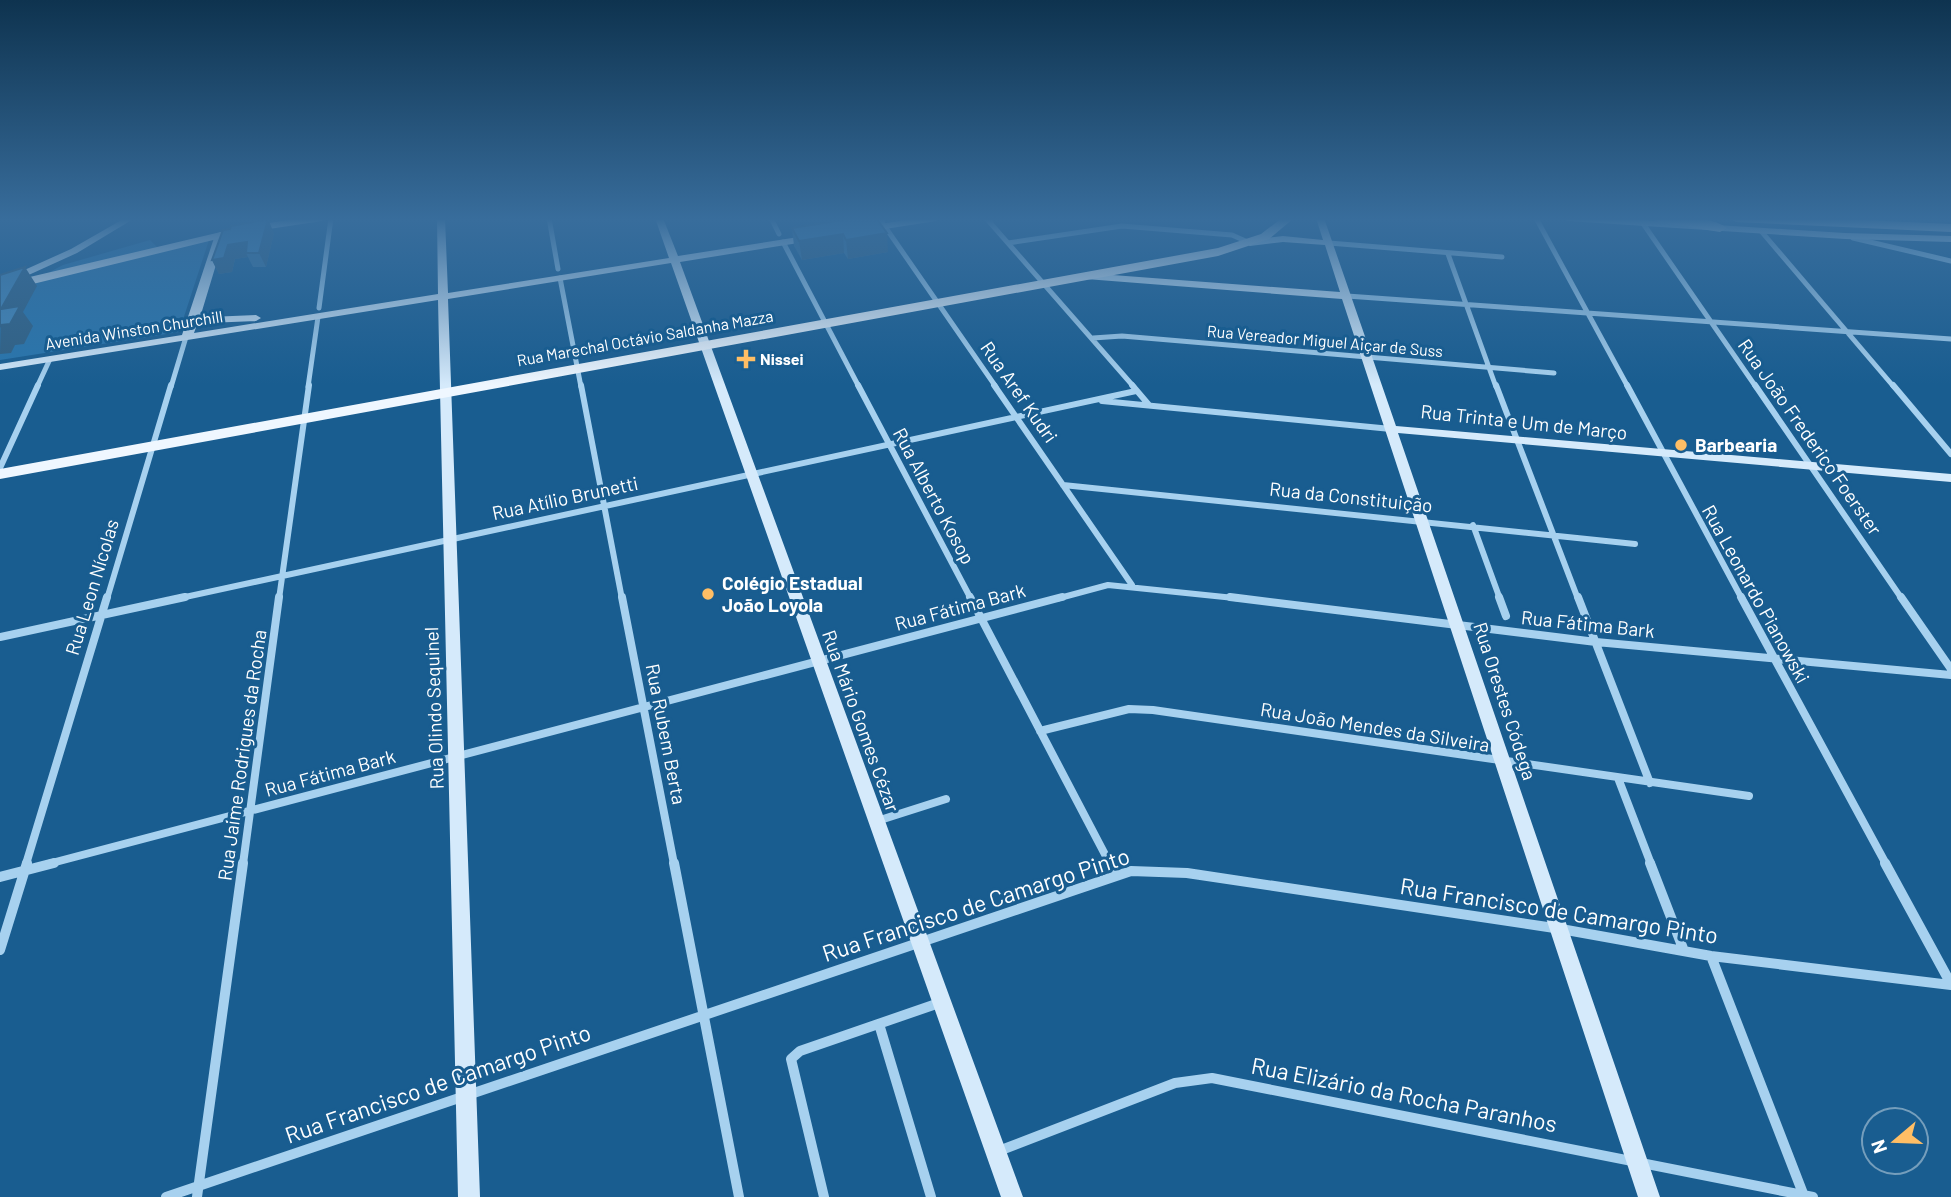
<svg xmlns="http://www.w3.org/2000/svg" width="1951" height="1197" viewBox="0 0 1951 1197" font-family="Barlow,sans-serif">
<style>
.green{fill:#2976ad}
.lines{fill:none;stroke-linecap:round;stroke-linejoin:round}
.street-far3{stroke:#a7d1ef;stroke-width:5}
.street-far2{stroke:#a7d1ef;stroke-width:6}
.street-far1{stroke:#a7d1ef;stroke-width:8}
.street{stroke:#a7d1ef;stroke-width:10}
.secondary{fill:#d5eafb;fill-rule:evenodd}
.primary{fill:#eff7ff;fill-rule:evenodd}
.highway{fill:#fff;fill-rule:evenodd}
.wall{fill:#3c76a0}
.shaded-wall{fill:#316082}
.building{fill:#4689ba;stroke:#316082;stroke-width:2}
.poi-dot{fill:#ffbe65;stroke:#195d90;stroke-width:2.5}
.labels{text-anchor:middle;stroke-width:6;stroke-linejoin:round;paint-order:stroke}
.far-street-label{font-size:16px;fill:#fff;stroke:#195d90}
.far-poi-label{font-size:16px;font-weight:bold;fill:#fff;stroke:#195d90;text-anchor:start}
.street-label{font-size:19px;fill:#fff;stroke:#195d90}
.poi-label{font-size:19px;font-weight:bold;fill:#fff;stroke:#195d90;text-anchor:start}
.near-street-label{font-size:23px;fill:#fff;stroke:#195d90}
</style>
<rect width="100%" height="100%" fill="#195d90"/>
<path class="green" d="M150,240L157,247L150,252L48,273L63,265Z
M209,240L179,332L0,360V291Z"/>
<g class="lines">
<path class="street-far3" d="M549,218L558,269
M771,218L779,234
M879,218L996,387
M986,218L1134,387
M1536,218L1628,387
M1642,222L1756,387
M1761,231L1894,387
M1853,238L1951,261
M783,242L859,387
M1008,243L1122,226L1232,235L1250,243
M1329,243L1502,257
M1448,254L1496,387
M560,278L581,387
M1347,296L1951,339
M319,308L331,218
M1093,338L1122,336L1554,373
M37,387L50,359
M171,387L186,337
M308,387L318,317"/>
<path class="street-far2" d="M581,385L622,599
M858,385L971,599
M994,385L1132,585
M1132,385L1149,405
M1496,385L1578,599
M1627,385L1742,599
M1755,385L1902,599
M1893,385L1951,454
M1102,401L1391,429
M0,468L38,385
M1063,485L1635,544
M1473,525L1500,599
M107,599L171,385
M176,599L1136,391
M279,599L309,385
M1056,599L1108,585L1244,599"/>
<path class="street-far1" d="M622,597L674,864
M970,597L1110,864
M1230,597L1596,642L1951,675
M1499,597L1506,616
M1578,597L1650,783
M1741,597L1886,864
M1901,597L1951,669
M0,637L185,597
M1040,731L1129,709L1153,710L1749,796
M1618,778L1651,864
M877,821L946,799
M26,864L107,597
M48,864L1062,597
M243,864L279,597"/>
<path class="street" d="M674,863L739,1197
M1110,863L1116,875
M1650,863L1684,951
M1885,863L1951,984
M0,877L54,863
M0,950L27,863
M1711,956L1804,1196
M879,1024L931,1197
M996,1152L1175,1083L1212,1078L1813,1197
M166,1197L1131,871L1187,873L1561,929L1711,956L1951,985
M197,1197L243,863
M824,1197L791,1059L800,1051L942,1002"/>
<path class="secondary" d="M125,218H135L77,253L0,288V281L71,249Z
M437,218H445L448,293L669,258L655,218H663L678,256L811,235L816,238L811,241L680,262L1023,1197H1001L671,263L448,299L480,1197H458L438,300L0,370V364L182,335L215,235L220,232L225,235L202,311L209,317L256,315L261,318L256,321L207,323L199,319L194,333L438,294Z
M920,218H940L936,221L866,232L861,229L866,226Z
M1316,218H1324L1396,426L1951,474V482L1398,433L1660,1197H1638L1342,299L1086,279L1081,276L1086,273L1340,292L1325,245L1283,242L1250,246L1245,243L1250,240L1283,236L1323,240Z
M1564,218H1607L1845,233L1951,236V242L1845,239L1568,221Z"/>
<path class="primary" d="M301,218H328L322,221L242,233L0,292V284L242,227Z
M1282,218H1294L1269,239L1218,256L0,479V469L1218,248L1261,234Z"/>
<path class="highway" d="M1651,218C1672,217 1710,215 1727,228L1720,232L1658,222Z
M1729,218H1819L1951,224V232L1736,222Z"/>
</g>
<path class="wall" d="M855,218L888,252L848,259L844,253L802,260L794,246L792,228Z
M274,233L266,267H253L248,257L235,259L232,272L219,274L212,260Z"/>
<path class="shaded-wall" d="M268,219L274,233L266,267L259,253Z
M887,233L888,252L848,259L846,240Z
M843,234L844,253L802,260L799,241Z
M247,242L246,253L248,257L235,259L232,272L219,274L212,260L228,245Z
M25,267L37,286L23,312L33,326L24,344L15,345L11,353L0,354L1,309Z"/>
<path class="building" d="M855,218H876L887,233L846,240L843,234L799,241L792,228Z
M268,219L259,253H246L247,242L228,245L224,258L212,260L223,230L230,229L231,226Z
M25,267L1,309L20,306L10,324L1,325L0,327V275Z"/>
<linearGradient id="sky" x2="0" y2="1"><stop stop-color="#0e334f"/><stop offset="0.57" stop-color="#386d9c"/><stop offset="1" stop-color="#386d9c" stop-opacity="0"/></linearGradient>
<rect width="1951" height="385" fill="url(#sky)"/>
<g class="poi-dot">
<path d="M742.5 348.5h7v7h7v7h-7v7h-7v-7h-7v-7h7z"/>
<circle cx="1681" cy="445" r="7"/>
<circle cx="708" cy="594" r="7"/>
</g>
<g class="labels">
<g class="far-street-label">
<text transform="translate(134 330) rotate(-9)" y="6">Avenida Winston Churchill</text>
<text transform="translate(645 338) rotate(-10)" y="6">Rua Marechal Octávio Saldanha Mazza</text>
<text transform="translate(1325 341) rotate(5)" y="6">Rua Vereador Miguel Aiçar de Suss</text>
</g>
<g class="far-poi-label">
<text x="760" y="365">Nissei</text>
</g>
<g class="street-label">
<text transform="translate(1019 392) rotate(55)" y="7">Rua Aref Kudri</text>
<text transform="translate(1524 422) rotate(6)" y="7">Rua Trinta e Um de Março</text>
<text transform="translate(1810 437) rotate(55)" y="7">Rua João Frederico Foerster</text>
<text transform="translate(934 496) rotate(62)" y="7">Rua Alberto Kosop</text>
<text transform="translate(1351 497) rotate(6)" y="7">Rua da Constituição</text>
<text transform="translate(565 498) rotate(-12)" y="7">Rua Atílio Brunetti</text>
<text transform="translate(92 587) rotate(-73)" y="7">Rua Leon Nícolas</text>
<text transform="translate(1756 594) rotate(61)" y="7">Rua Leonardo Pianowski</text>
<text transform="translate(960 607) rotate(-15)" y="7">Rua Fátima Bark</text>
<text transform="translate(1588 624) rotate(6)" y="7">Rua Fátima Bark</text>
<text transform="translate(1505 701) rotate(72)" y="7">Rua Orestes Códega</text>
<text transform="translate(434 708) rotate(-92)" y="7">Rua Olindo Sequinel</text>
<text transform="translate(861 721) rotate(70)" y="7">Rua Mário Gomes Cézar</text>
<text transform="translate(1375 727) rotate(9)" y="7">Rua João Mendes da Silveira</text>
<text transform="translate(666 734) rotate(79)" y="7">Rua Rubem Berta</text>
<text transform="translate(242 755) rotate(-82)" y="7">Rua Jaime Rodrigues da Rocha</text>
<text transform="translate(330 773) rotate(-15)" y="7">Rua Fátima Bark</text>
</g>
<g class="poi-label">
<text x="1695" y="452">Barbearia</text>
<text x="722" y="590">Colégio Estadual<tspan x="722" dy="22">João Loyola</tspan></text>
</g>
<g class="near-street-label">
<text transform="translate(976 905) rotate(-18)" y="8">Rua Francisco de Camargo Pinto</text>
<text transform="translate(1559 911) rotate(9)" y="8">Rua Francisco de Camargo Pinto</text>
<text transform="translate(438 1084) rotate(-19)" y="8">Rua Francisco de Camargo Pinto</text>
<text transform="translate(1404 1095) rotate(11)" y="8">Rua Elizário da Rocha Paranhos</text>
</g>
</g>
<g transform="translate(1895 1141) rotate(251)"><circle r="33" fill="#195d90" stroke="#759ebc" stroke-width="2"/>
<path d="M0-5L12 26L0 18L-12 26Z" fill="#ffbe65"/>
<text y="-10" font-size="19" font-weight="bold" text-anchor="middle" fill="#ffffff">N</text>
</g>
</svg>
